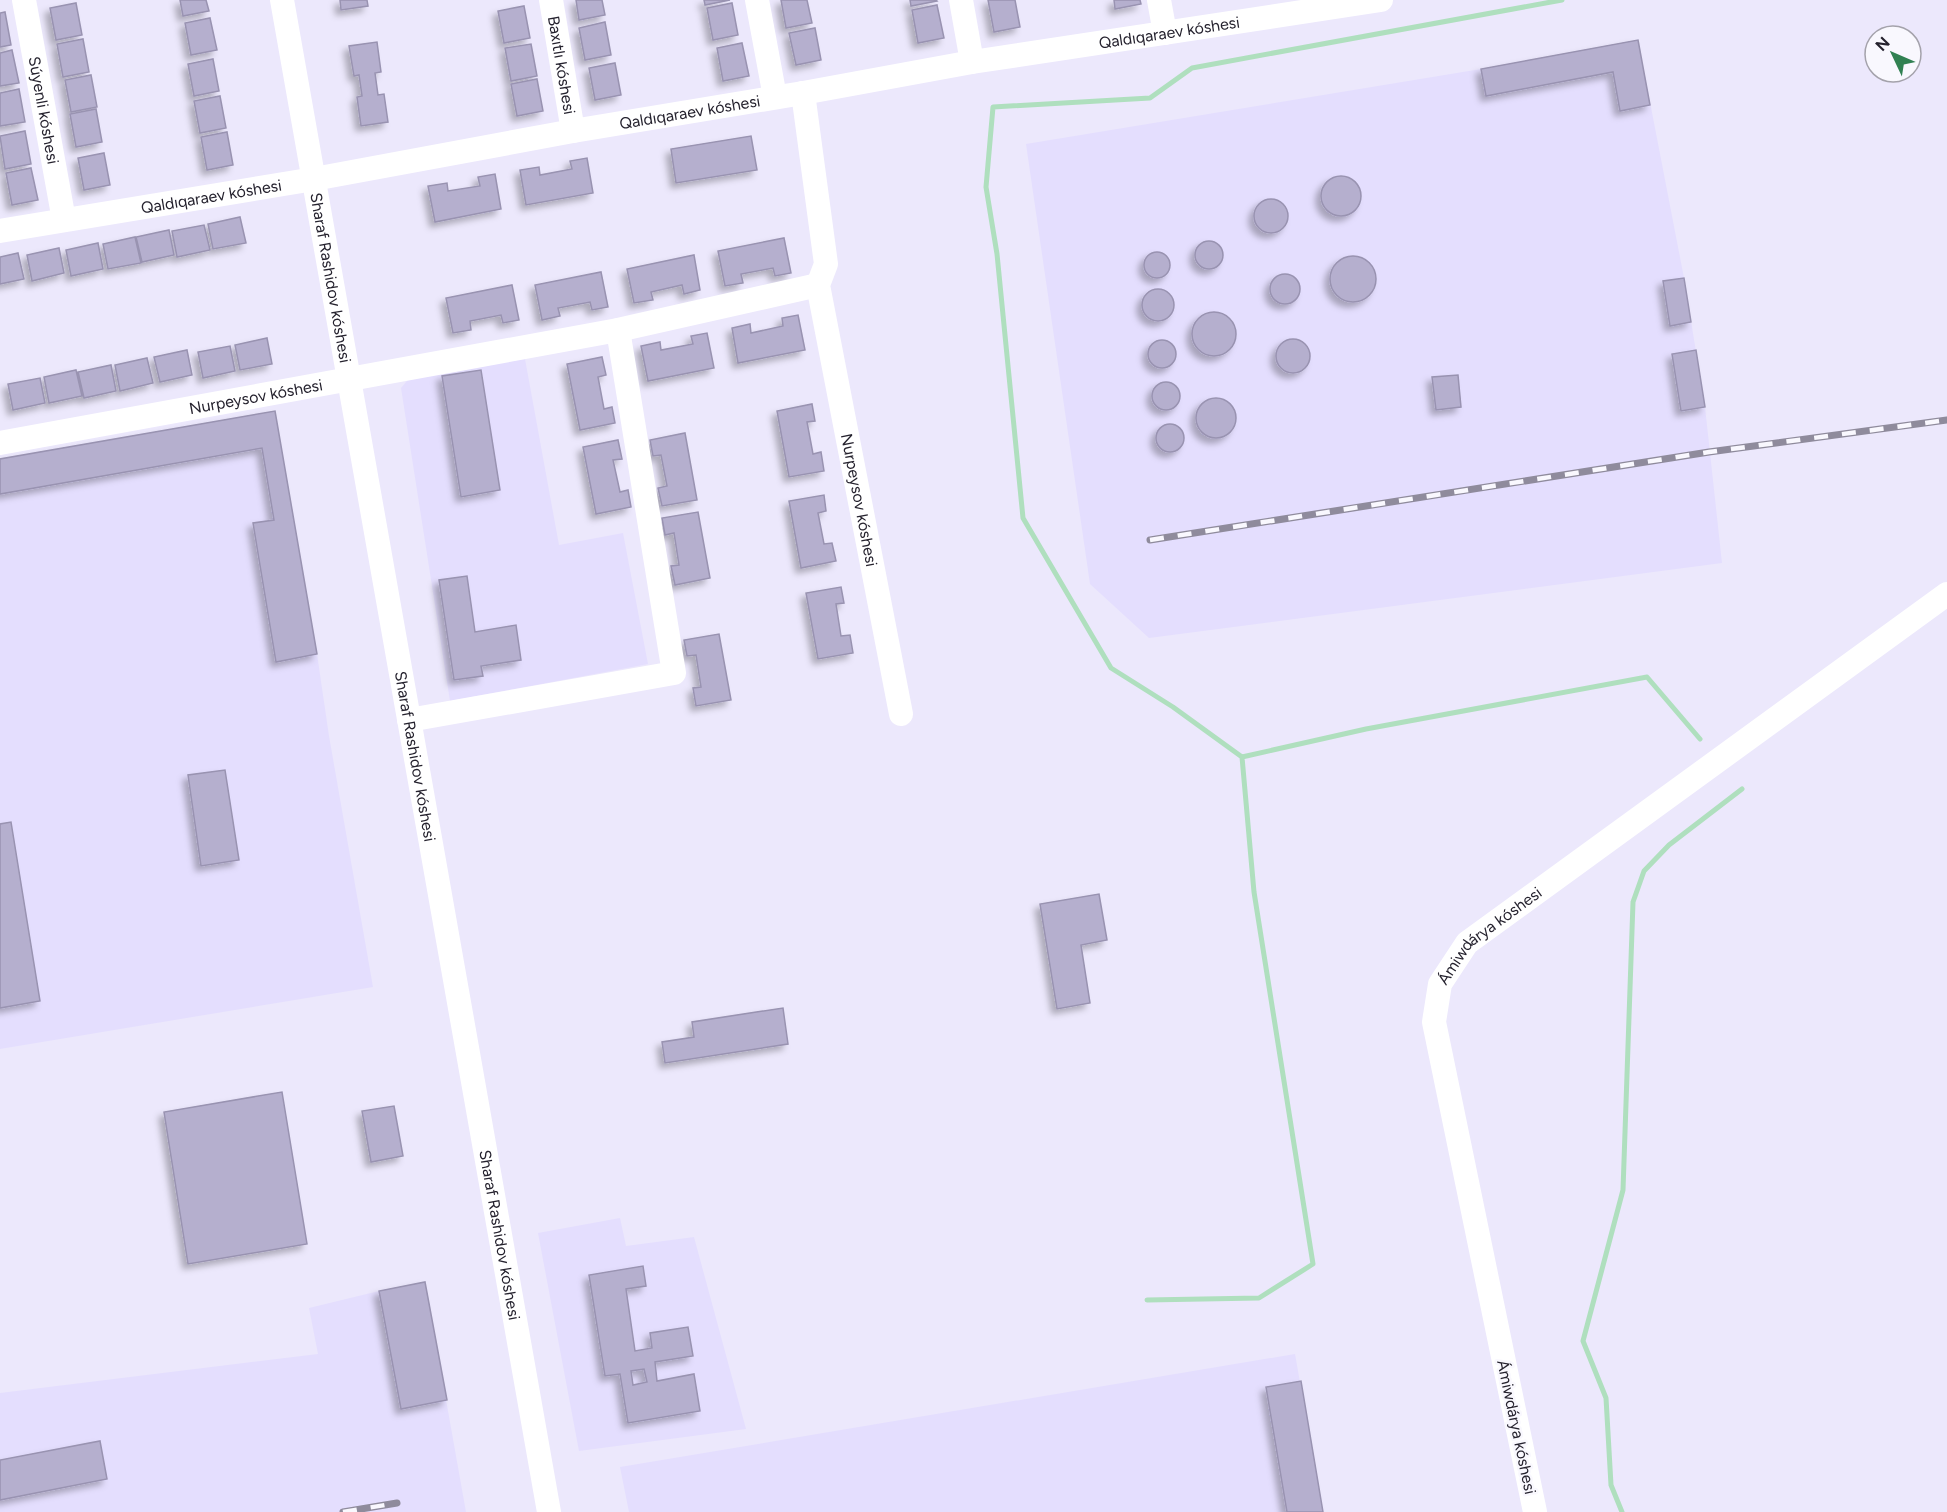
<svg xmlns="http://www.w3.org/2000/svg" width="1947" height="1512" viewBox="0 0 1947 1512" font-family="Figtree,sans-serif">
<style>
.built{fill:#e4defe}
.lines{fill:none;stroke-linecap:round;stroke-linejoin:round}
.stream{stroke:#afdfbe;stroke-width:5}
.building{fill:#b5afce;stroke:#9993b1;stroke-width:1.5;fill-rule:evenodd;filter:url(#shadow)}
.minor{stroke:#fff;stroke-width:24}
.rail-casing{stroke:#8f8b9c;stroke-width:7}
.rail{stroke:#f9f8fe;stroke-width:4.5;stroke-dasharray:14;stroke-linecap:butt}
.labels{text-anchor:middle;stroke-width:5;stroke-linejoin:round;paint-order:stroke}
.street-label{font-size:16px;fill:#25222e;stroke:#f9f8fe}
</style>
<defs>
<filter id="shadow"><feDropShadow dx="-5" dy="5" stdDeviation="3" flood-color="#0004"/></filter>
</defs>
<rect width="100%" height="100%" fill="#ece8fc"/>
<path class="built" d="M1638,40L1684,278L1705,407L1722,563L1149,638L1090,584L1026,144L1481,69Z
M525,359L559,545L623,533L648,664L450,701L401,388L412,375Z
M275,411L317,654L329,736L373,987L0,1049V459Z
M620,1218L626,1246L694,1237L746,1429L579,1451L538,1233Z
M425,1282L466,1512H0V1393L318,1354L309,1308L379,1291Z
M1295,1354L1323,1512H629L620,1467Z"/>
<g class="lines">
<path class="stream" d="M1242,757L1366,729L1647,677L1700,739
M1147,1300L1259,1298L1313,1264L1254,892L1242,757L1173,707L1111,668L1023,518L997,254L986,187L993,107L1150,98L1192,68L1562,0
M1622,1512L1611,1485L1606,1398L1583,1341L1623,1190L1633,902L1644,871L1669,845L1742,789"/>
</g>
<path class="building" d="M180,0H206L209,11L183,16Z
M340,0H367L368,6L341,10Z
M576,0H602L605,15L579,20Z
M704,0H730L705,5Z
M781,0H807L812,23L786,28Z
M910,0H936L937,1L911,6Z
M988,0H1015L1020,27L994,32Z
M1114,0H1140L1141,4L1115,9Z
M76,3L82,35L56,40L50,8Z
M732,3L738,35L713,40L707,8Z
M937,5L944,38L918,43L912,10Z
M524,6L530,38L504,43L498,11Z
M5,12L11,45L0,47V13Z
M210,18L217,50L191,55L185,23Z
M605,22L611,55L585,60L579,28Z
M815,28L821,60L796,65L789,33Z
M83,39L89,72L63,77L57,44Z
M1638,40L1650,105L1620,111L1613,72L1486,96L1481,69Z
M377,42L381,72L375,73L378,95L384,94L388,122L361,126L357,97L362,96L359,75L354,76L349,46Z
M742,43L749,76L723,81L717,48Z
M531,44L537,76L511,81L505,48Z
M12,50L19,83L0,86V53Z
M213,59L219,91L194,96L188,64Z
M615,63L621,95L595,100L589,68Z
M91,75L97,107L71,112L65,80Z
M537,79L543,111L517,116L511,84Z
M19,89L25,122L0,126V93Z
M220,96L226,128L200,133L194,101Z
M96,109L102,142L76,147L70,114Z
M25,131L31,164L5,169L0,136Z
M227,132L233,165L207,170L201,137Z
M751,136L757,170L676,183L671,149Z
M104,153L110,185L84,190L78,158Z
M587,158L593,193L526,205L520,170L539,167L540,175L572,169L570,161Z
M31,168L38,200L12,205L6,173Z
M495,174L501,209L435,222L428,186L447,183L448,191L480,186L478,177Z
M1321 196a20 20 0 1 1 40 0a20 20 0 1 1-40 0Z
M1254 216a17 17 0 1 1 34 0a17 17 0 1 1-34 0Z
M240,217L246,243L213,249L208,224Z
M204,225L210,250L177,257L172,231Z
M169,230L174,255L142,262L136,237Z
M135,237L141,263L108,269L103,244Z
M784,238L791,273L775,276L773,268L741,274L743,283L725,286L718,251Z
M1195 255a14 14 0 1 1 28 0a14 14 0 1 1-28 0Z
M98,243L103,269L71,276L66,250Z
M59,248L64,273L32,281L27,255Z
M1144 265a13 13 0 1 1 26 0a13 13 0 1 1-26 0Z
M18,253L24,279L0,284V257Z
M694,255L700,290L684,294L682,285L651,292L653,300L634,303L627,269Z
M1330 279a23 23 0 1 1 46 0a23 23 0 1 1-46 0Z
M601,272L608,307L592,310L590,302L558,308L560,316L542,320L535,285Z
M1270 289a15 15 0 1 1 30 0a15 15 0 1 1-30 0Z
M1684,278L1691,322L1670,326L1663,281Z
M512,285L519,320L503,323L501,315L470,321L471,330L453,333L446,298Z
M1142 305a16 16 0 1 1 32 0a16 16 0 1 1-32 0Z
M1192 334a22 22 0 1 1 44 0a22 22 0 1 1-44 0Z
M798,315L805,350L738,363L732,328L750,324L751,333L783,326L782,318Z
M707,333L714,368L648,381L641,346L660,342L661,350L693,344L691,336Z
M267,338L272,364L240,370L235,345Z
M1276 356a17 17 0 1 1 34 0a17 17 0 1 1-34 0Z
M1148 354a14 14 0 1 1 28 0a14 14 0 1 1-28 0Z
M230,346L235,371L203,378L198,352Z
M187,350L192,375L160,382L154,357Z
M1696,350L1705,407L1681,411L1672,354Z
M602,357L606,375L598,377L604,409L612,407L615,423L580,430L567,364Z
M147,358L153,383L120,391L115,365Z
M111,365L116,391L84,398L78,372Z
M76,370L82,396L49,403L44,377Z
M481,370L500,490L461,497L442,376Z
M1458,375L1461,407L1436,410L1432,377Z
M40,378L45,403L13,410L8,384Z
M1152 396a14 14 0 1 1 28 0a14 14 0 1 1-28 0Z
M1196 418a20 20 0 1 1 40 0a20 20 0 1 1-40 0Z
M812,404L815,421L807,422L813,454L821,452L824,471L789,477L777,411Z
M275,411L317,654L276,662L253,523L274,520L262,448L0,494V459Z
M1156 438a14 14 0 1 1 28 0a14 14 0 1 1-28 0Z
M685,433L697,500L662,506L658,488L667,486L661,455L653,456L650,440Z
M618,440L622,459L613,460L620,492L628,490L631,507L596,514L583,447Z
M824,495L826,511L818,513L824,544L832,543L836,561L801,568L789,501Z
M698,512L710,578L675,585L671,566L679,565L674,533L665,535L662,518Z
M467,576L475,632L516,625L521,660L481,666L483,676L454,680L439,580Z
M841,587L844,603L836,604L841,636L850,635L853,653L818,659L806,593Z
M719,634L731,700L696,706L693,688L701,687L696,655L687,656L684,640Z
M225,770L239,860L201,866L188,775Z
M11,822L40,1001L0,1008V824Z
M1099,894L1107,940L1081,945L1090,1003L1057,1009L1040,904Z
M783,1008L788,1044L665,1063L662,1042L694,1037L692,1022Z
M282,1092L307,1244L188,1264L164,1112Z
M394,1106L403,1156L371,1162L362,1111Z
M643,1266L646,1286L626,1289L635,1351L652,1348L650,1333L688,1327L693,1356L655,1362L657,1381L694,1374L700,1411L628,1423L620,1374L605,1376L589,1275ZM644,1369L647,1382L633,1385L631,1371Z
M425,1282L447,1400L401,1409L379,1291Z
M1301,1381L1323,1512H1287L1266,1387Z
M100,1441L107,1479L0,1500V1460Z"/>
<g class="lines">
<g class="minor">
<path id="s1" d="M24,0L64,220"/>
<path id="s2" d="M282,0L549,1512"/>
<path id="s3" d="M551,0L573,131"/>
<path d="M757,0L775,97"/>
<path d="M961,0L972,62"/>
<path d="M1159,0L1165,33"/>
<path id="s4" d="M803,93L826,264L818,285L901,714"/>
<path id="s5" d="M0,231L314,179L573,131L803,93L972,62L1381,0"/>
<path id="s6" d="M0,443L618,330L818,285"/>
<path d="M409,720L674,673L618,330"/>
<path id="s7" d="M1535,1512L1434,1022L1440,984L1467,943L1947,594"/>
</g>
<g class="rail-casing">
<path id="rail" d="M1150,540L1709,452L1947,420
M343,1512L397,1503"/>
</g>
<use href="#rail" class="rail"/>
</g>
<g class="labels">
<g class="street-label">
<text dy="6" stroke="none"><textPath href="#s5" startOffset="1186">Qaldıqaraev kóshesi</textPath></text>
<text dy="6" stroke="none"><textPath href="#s3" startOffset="66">Baxıtlı kóshesi</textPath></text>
<text dy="6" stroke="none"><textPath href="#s1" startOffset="112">Súyenli kóshesi</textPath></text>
<text dy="6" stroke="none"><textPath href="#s5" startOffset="700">Qaldıqaraev kóshesi</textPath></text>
<text dy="6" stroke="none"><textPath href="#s5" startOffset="214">Qaldıqaraev kóshesi</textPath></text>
<text dy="6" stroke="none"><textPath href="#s2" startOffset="282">Sharaf Rashidov kóshesi</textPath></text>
<text dy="6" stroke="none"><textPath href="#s6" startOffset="260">Nurpeysov kóshesi</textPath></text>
<text dy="6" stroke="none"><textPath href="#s4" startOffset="414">Nurpeysov kóshesi</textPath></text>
<text dy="6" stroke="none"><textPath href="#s2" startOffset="768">Sharaf Rashidov kóshesi</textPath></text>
<text dy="6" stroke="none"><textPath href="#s7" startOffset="609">Ámiwdárya kóshesi</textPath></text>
<text dy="6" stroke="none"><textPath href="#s2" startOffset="1254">Sharaf Rashidov kóshesi</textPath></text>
<text transform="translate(1517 1427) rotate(78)" y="6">Ámiwdárya kóshesi</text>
</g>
</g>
<g transform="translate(1893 54) rotate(314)"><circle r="28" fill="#f9f8fe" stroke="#a4a2ab" stroke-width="1.5"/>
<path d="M0-4.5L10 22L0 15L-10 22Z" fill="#318152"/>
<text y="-9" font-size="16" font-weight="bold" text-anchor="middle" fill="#25222e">N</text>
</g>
</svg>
